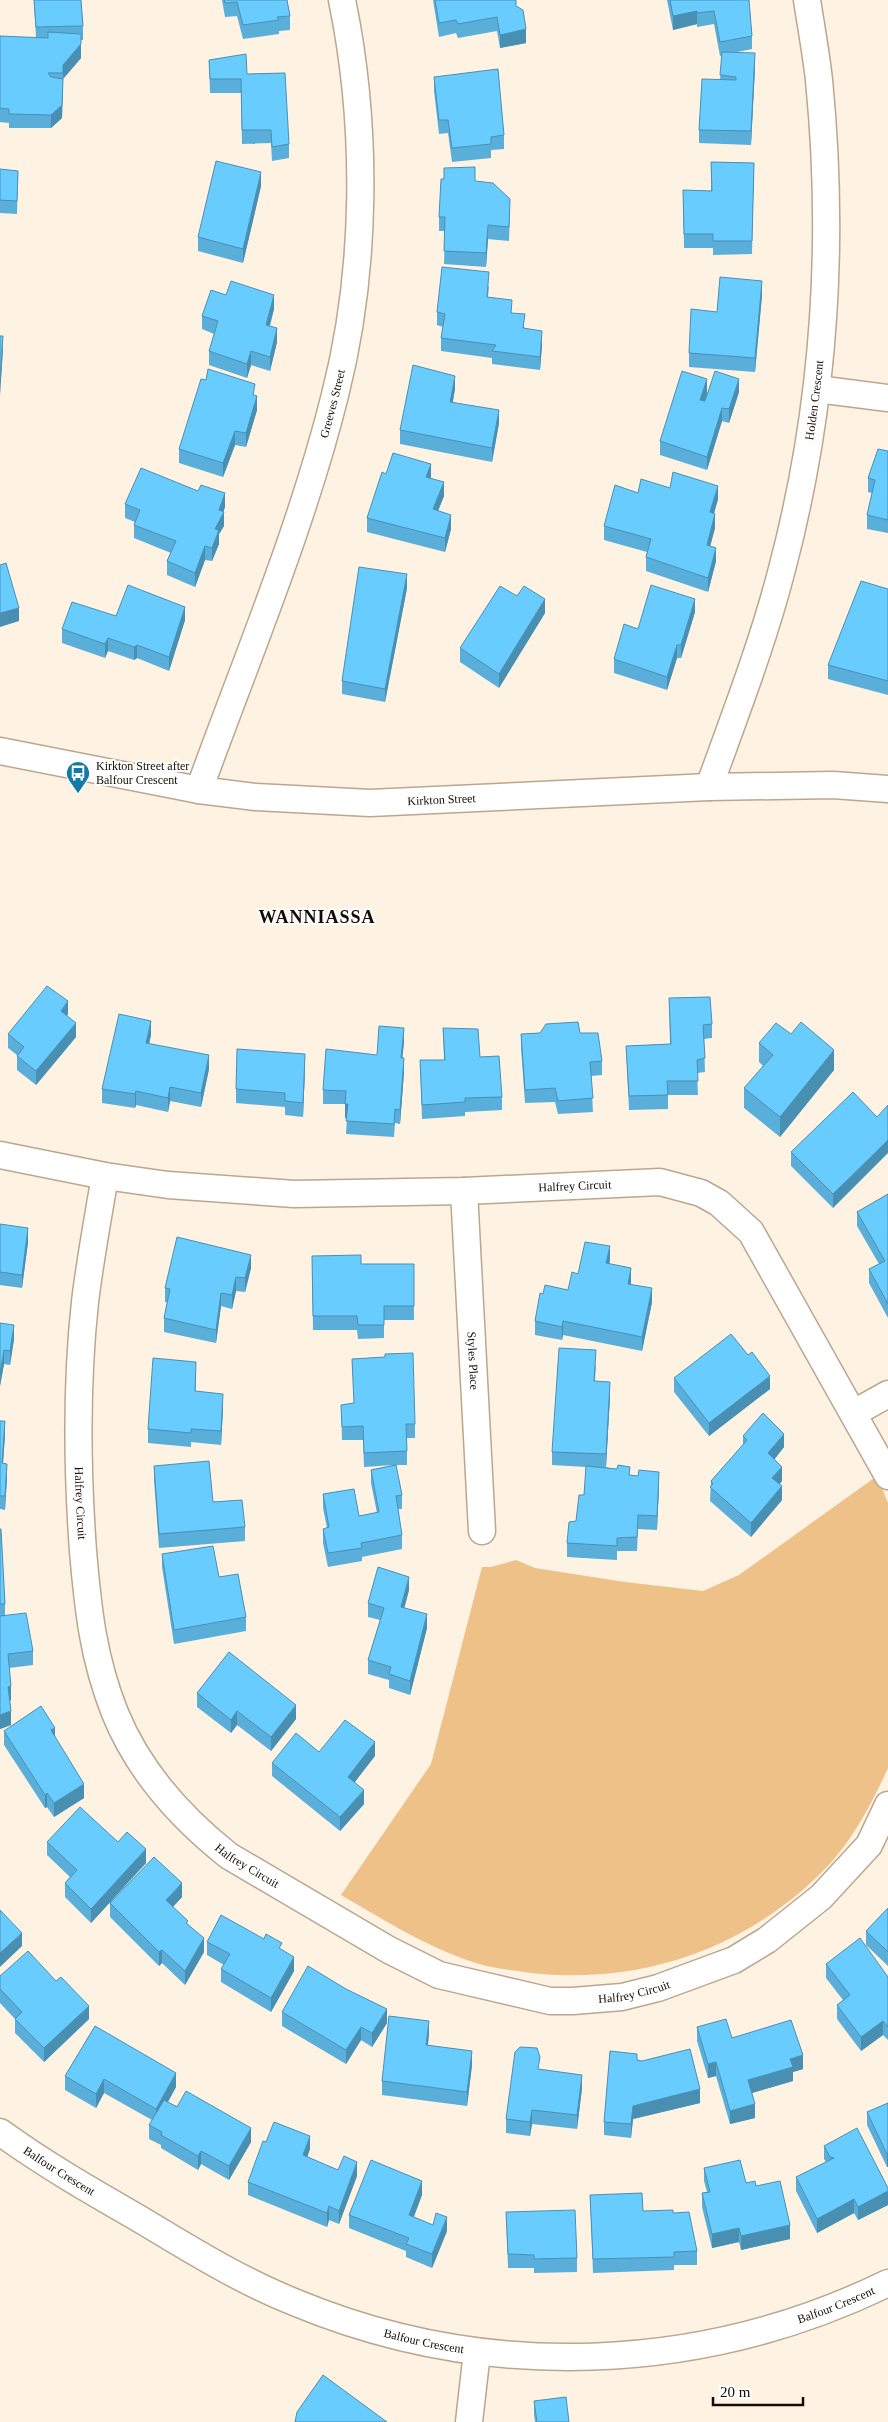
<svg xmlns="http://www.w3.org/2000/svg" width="888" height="2422" viewBox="0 0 888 2422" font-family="'Times New Roman',serif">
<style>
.green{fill:#edc187}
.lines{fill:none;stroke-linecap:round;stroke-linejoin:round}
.minor-casing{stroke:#baa78f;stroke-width:29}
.minor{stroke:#fff;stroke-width:26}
.wall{fill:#59afda}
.shaded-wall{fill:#498fb2}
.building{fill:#68ccfe;stroke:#498fb2}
.labels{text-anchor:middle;stroke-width:4;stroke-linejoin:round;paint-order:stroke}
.street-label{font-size:12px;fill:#120c04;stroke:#fff}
.poi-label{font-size:12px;fill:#120c04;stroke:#fff;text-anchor:start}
.district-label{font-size:18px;font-weight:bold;letter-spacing:1px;fill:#120c04;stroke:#fff}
</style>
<rect width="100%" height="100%" fill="#fef2e3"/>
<path class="green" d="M877,1476L888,1503V1768C871,1805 851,1844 821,1873C743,1950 640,1985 531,1973C513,1970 494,1969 476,1963C428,1948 384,1920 341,1895L431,1764L482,1567H491L516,1560L535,1568L625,1582L703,1591L739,1575Z"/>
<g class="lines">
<g class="minor-casing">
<g id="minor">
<path d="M817,389L888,398"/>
<path id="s1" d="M0,751L199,790L256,797L370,803L709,787L833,785L888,789"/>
<path id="s2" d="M709,787C735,715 763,643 782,569C824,410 835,243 819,80C816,53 811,26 807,0"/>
<path id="s3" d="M199,790C246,660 302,528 335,395C367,270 368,126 342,0"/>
<path id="s4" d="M0,1155L105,1176L168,1185L294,1194L464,1191L660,1182L701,1193L719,1203L751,1232L888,1476"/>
<path id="s5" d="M105,1176C98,1218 90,1260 85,1302C76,1385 77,1468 83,1551C88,1609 93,1658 115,1713C138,1770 181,1818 229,1856L389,1950L439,1975L550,2001H573L622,1997L658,1988L734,1960L767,1940L821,1897L869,1845L888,1805"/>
<path id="s6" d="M464,1191L482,1531"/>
<path d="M854,1413L888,1394"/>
<path id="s7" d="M0,2132C44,2164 91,2191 138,2218C188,2248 239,2280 294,2302C486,2382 701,2374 888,2283"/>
<path d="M469,2422L477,2352"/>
</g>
</g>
<use href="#minor" class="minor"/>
</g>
<path class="wall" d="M34,0H81L83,26V40H81V58L63,79L62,118L51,128H9V123L0,122V36L36,38Z
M222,0H287L290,16V30L279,31V34L243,39L237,16L225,17Z
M433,0H516V6L526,43L500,48L497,31L458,38L456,33L439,37Z
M667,0H749L752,36V49L737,52L755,67L751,145L699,143V130L720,80L722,55L720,56L714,24L697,27V24L673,30Z
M209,60L247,74L289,144V158L272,161L271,143L242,144L241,93H210Z
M434,77L504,135V149L491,150V158L452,162L448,133L439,134L434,91Z
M711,162L754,163L752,254L713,255V248H684L683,190L711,191Z
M0,169L18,171L17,214L0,213Z
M475,181L510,213L509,241L488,239L486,267L444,264L445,231H439V217Z
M261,186L243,263L198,251V237Z
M489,286L488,297L512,313L525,328L542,345L540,370L492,364V358L441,351V338L443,327L437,325V312Z
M226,295L274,309L270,326L277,342L270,371L251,365L247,378L209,365V351L214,334L202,329V316Z
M762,295L755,372L689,367V353L717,312Z
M455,389L453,402L499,423L492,462L400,444V430Z
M739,392L729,423L722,421L707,470L660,455V441L707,393Z
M255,395L257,410L246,447L235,445L223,477L179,463V449Z
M888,451V533L867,529V515L872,493L868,492V478Z
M386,474L431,478L444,496L438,511L451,529L445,552L367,532V518Z
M670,488L718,499L714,514L715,528L710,546L716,561L708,592L646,571V557L647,552L604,540V526L638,493Z
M125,504L225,507L223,512L224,526L219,534V544L212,561L205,560L195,587L167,575V561L171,553L134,538V525L135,522L125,518Z
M407,588L385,702L342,694V681Z
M888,589V695L828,679V665Z
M695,612L681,658H677L667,690L614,673V659L638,629Z
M545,613L499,688L460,662V648Z
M116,616L185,620L169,671L137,658L134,660L108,651L105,658L62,643V629Z
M669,998L712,1024V1038L704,1039L705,1072L697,1073L698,1095H668V1109L629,1110L626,1046L670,1044Z
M68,1014L67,1016L76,1037L36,1085L17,1070V1055L8,1048V1034Z
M443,1028L480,1057L502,1097V1110L465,1112V1116L422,1119L420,1060H444Z
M580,1033L602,1061V1075L591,1076L593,1112L558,1114L555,1102L525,1103L521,1048V1034Z
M151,1035L149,1044L209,1069L201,1107L170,1101L168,1112L136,1105L135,1108L102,1103V1089Z
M404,1042L402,1058L404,1072L400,1124L395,1123L394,1137L346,1134L347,1118H345V1104H323V1090L377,1055Z
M759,1043L834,1070L780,1137L744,1108V1088L763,1066L759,1062Z
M305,1068L303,1117L285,1115V1107L236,1103V1089Z
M877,1117L833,1208L791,1166V1152Z
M888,1194V1318L869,1283V1269L879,1264L857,1226V1212Z
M0,1224L28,1242L22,1288L0,1285Z
M312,1256L361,1264H414V1320H384V1338L358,1339L357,1330H313Z
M610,1260L609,1263L631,1282V1284L652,1302L642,1351L563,1335L562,1340L535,1335V1321L543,1294L568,1290L578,1274Z
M251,1268L245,1292L236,1291L232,1309L221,1306L216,1343L164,1332V1318L167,1302H165V1288Z
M0,1323L14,1339L10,1365L4,1364L0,1386Z
M352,1359L415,1424V1438H407V1465H396L402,1495V1509H398L402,1535V1549L362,1557V1561L328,1567L323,1543V1529L327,1528L323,1508V1494L359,1516L377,1513L371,1483V1470L393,1465L364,1467L363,1440H342L341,1405L354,1403Z
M596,1364L595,1381L610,1396L606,1467L659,1485L657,1530L638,1529L637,1551H617V1560L567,1557V1543L576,1521L584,1495L586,1467L552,1465V1452Z
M196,1376L195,1391L223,1408L221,1445L191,1442V1447L148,1443V1429Z
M674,1378L770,1389L709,1436L674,1392Z
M0,1421L5,1435L3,1463L7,1477L5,1510L0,1509Z
M743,1436L784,1447L774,1460L782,1481L780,1484L782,1500L751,1537L710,1501L711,1481L743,1445Z
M154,1466L213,1502L245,1527V1541L159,1548L154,1480Z
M0,1529L5,1604V1616L33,1651V1665L9,1668L11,1700L10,1701L11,1725L0,1729Z
M162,1554L219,1577L246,1617V1631L174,1644L162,1567Z
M409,1590L404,1608L427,1628L410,1695L389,1688V1680L368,1674V1660L380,1620L368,1617V1603Z
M197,1693L296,1719L271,1751L237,1725L231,1733L197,1707Z
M4,1731L84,1798L54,1817L47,1807L45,1808L4,1745Z
M319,1752L375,1756L354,1782L364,1804L340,1831L272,1776V1763Z
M47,1842L146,1863L91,1923L65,1897V1883L70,1877L47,1855Z
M182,1897L173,1907L188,1924L204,1952L185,1985L162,1963L159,1966L110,1917V1903Z
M888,1908V1966L866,1945V1931Z
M207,1942L282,1950L294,1971L271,2012L221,1982V1969L224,1965L207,1955Z
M826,1964L888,1977V2040L883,2035L861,2051L837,2019V2005L843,2000L826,1978Z
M0,1976L89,2019L44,2062L15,2033V2019L0,2003Z
M282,2012L387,2023L372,2047L361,2040L346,2064L282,2026Z
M95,2026L176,2087L168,2102L251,2142L229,2180L201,2164L198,2170L161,2148V2145L149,2139V2125L152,2120L104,2093L96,2108L65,2090V2076Z
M697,2027L732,2038L803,2069L793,2072V2081L752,2093L755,2118L730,2124L716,2076L708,2078L697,2041Z
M429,2034L428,2045L472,2065L467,2106L382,2095V2081Z
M637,2060L700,2103L633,2119L631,2138L604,2135V2122Z
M540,2069L582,2088L577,2129L532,2124L530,2136L506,2133V2119Z
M888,2103L887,2167L867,2125V2112Z
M824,2146L888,2188V2205L858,2220L854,2213L817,2233L796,2191V2177L826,2162L824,2159Z
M310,2149L307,2157L338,2170L357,2176L339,2224L329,2220L327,2227L248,2195V2182Z
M704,2168L756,2186L790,2239L741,2250L739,2242L712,2248L702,2207V2193L707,2192L704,2181Z
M422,2195L414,2217L447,2231L432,2268L406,2257V2251L349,2228V2215Z
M590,2195L643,2211L673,2213L697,2251V2265H674V2270L593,2273Z
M506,2212L577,2258V2272L534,2273V2268H508Z
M534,2401L569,2422H535L534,2415Z"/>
<path class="shaded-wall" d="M697,11V24L673,30V16Z
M526,29V43L500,48V35Z
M81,44V58L63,79L62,118L51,128V115L63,86V65Z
M755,53V67L751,145V131Z
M261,172V186L243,263V249Z
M488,225V239L486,267V253Z
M762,281V295L755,372V358Z
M274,295V309L266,338V325Z
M277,328V342L270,371V357Z
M542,331V345L540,370V357Z
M3,336V350L0,396V382Z
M251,351V365L247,378V364Z
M455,376V389L450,415V402Z
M707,379V393L700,414V400Z
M739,379V392L729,423V409Z
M257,396V410L246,447V433Z
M722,408V421L707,470V457Z
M499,410V423L492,462V448Z
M235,431V445L223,477V463Z
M431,464V478L426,491V477Z
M444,482V496L433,523V509Z
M718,486V499L710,526V512Z
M225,493V507L223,513L224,512V526L219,534V544L212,561V548L215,529L219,510Z
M715,514V528L707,558V545Z
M451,515V529L445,552V538Z
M205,546V560L195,587V573Z
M716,548V561L708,592V578Z
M407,574V588L385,702V689Z
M545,599V613L499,688V674Z
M695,599V612L681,658V645Z
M185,607V620L169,671V657Z
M19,608V621L0,627V613Z
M108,638V651L105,658V644Z
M137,645V658L134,660V647Z
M677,645V658L667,690V677Z
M68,1001V1014L61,1025V1011Z
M151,1021V1035L146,1057V1043Z
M76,1023V1037L36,1085V1071Z
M404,1028V1042L401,1072V1058Z
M834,1050V1070L780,1137V1117Z
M305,1054V1068L303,1117V1103Z
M209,1055V1069L201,1107V1093Z
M404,1058V1072L400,1124V1110Z
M170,1087V1101L168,1112V1098Z
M136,1091V1105L135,1108V1094Z
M345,1104H348V1117L345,1118Z
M888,1140V1153L833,1208V1194Z
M28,1228V1242L22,1288V1275Z
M610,1246V1260L606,1277V1263Z
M251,1255V1268L245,1292V1278Z
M631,1268V1282L628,1297V1284Z
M236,1277V1291L232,1309V1295Z
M652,1288V1302L642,1351V1337Z
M221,1293V1306L216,1343V1330Z
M563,1321V1335L562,1340V1327Z
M14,1325V1339L10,1365V1351Z
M4,1350V1364L0,1386V1373Z
M196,1362V1376L195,1405V1391Z
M770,1376V1389L709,1436V1423Z
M610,1382V1396L606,1467V1454Z
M223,1394V1408L221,1445V1431Z
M5,1421V1435L2,1477V1463Z
M784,1434V1447L768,1467V1453Z
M7,1464V1477L5,1510V1496Z
M782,1467V1481L772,1492V1478Z
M659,1472V1485L657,1530V1516Z
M782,1486V1500L751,1537V1523Z
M409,1577V1590L401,1621V1607Z
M427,1614V1628L410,1695V1681Z
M11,1686V1700L8,1701V1687Z
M296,1705V1719L271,1751V1737Z
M11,1711V1725L0,1729V1715Z
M237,1711V1725L231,1733V1720Z
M55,1728V1742L51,1730Z
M375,1742V1756L348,1791V1777Z
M84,1784V1798L54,1817V1803Z
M364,1790V1804L340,1831V1817Z
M47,1793V1807L45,1808V1795Z
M146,1849V1863L91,1923V1909Z
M182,1883V1897L166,1914V1900Z
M22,1933V1946L0,1967V1953Z
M204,1938V1952L185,1985V1971Z
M162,1950V1963L159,1966V1952Z
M294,1957V1971L271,2012V1998Z
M89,2006V2019L44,2062V2048Z
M387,2009V2023L372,2047V2033Z
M429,2021V2034L426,2058V2045Z
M883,2021V2035L861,2051V2037Z
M361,2027V2040L346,2064V2050Z
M472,2051V2065L467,2106V2092Z
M803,2055V2069L793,2072V2081L748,2094V2080L790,2059Z
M716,2062V2076L708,2078V2064Z
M176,2073V2087L156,2123V2109Z
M582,2075V2088L577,2129V2115Z
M104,2079V2093L96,2108V2094Z
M700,2089V2103L633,2119L631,2138V2124L633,2106Z
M755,2104V2118L730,2124V2111Z
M532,2110V2124L530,2136V2122Z
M251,2128V2142L229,2180V2166Z
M310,2136V2149L303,2169V2155Z
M201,2151V2164L198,2170V2156Z
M888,2153V2167H887V2154Z
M357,2162V2176L339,2224V2211Z
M422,2181V2195L409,2228V2215Z
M888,2191V2205L858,2220V2207Z
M854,2199V2213L817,2233V2219Z
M329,2206V2220L327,2227V2213Z
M447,2217V2231L432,2268V2254Z
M790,2225V2239L741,2250V2236Z
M739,2228V2242L712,2248V2234Z"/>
<path class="building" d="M34,0H81L83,26L36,27Z
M224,0H287L290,16L277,17L279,20L243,25L237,2L225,3Z
M435,0H516V6L523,10L526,29L500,35L497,17L458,24L456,20L439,23Z
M670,0H749L752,36L720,42L714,11L697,13V11L673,16Z
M48,32L81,34V44L63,65V73H48L51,77L63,79L62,105L51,115L9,114V109L0,108V36L48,38Z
M722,52L755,53L751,131L699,130L702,79L736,80V77L720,75Z
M246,54L247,74L285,73L289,144L272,147L271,130H242L241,79H210L209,60Z
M498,69L504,135L491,137V144L452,148L448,120H439L434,77Z
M216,161L261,172L243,249L198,237Z
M711,162L754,163L752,241H713V234H684L683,190L712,191Z
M475,167V181L493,183L510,199L509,227L488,225L486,253L444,251L445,217H439L441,179H444V168Z
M0,169L18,171L17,201L0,200Z
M442,267L489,272L487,297L512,300L511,313L525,314L523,328L542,331L540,357L492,351L496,345L441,338L445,314L437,312Z
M720,277L762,281L755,358L689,353L691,309L717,312Z
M231,281L274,295L266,325L277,328L270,357L251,351L247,364L209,351L218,321L202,316L211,290L226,295Z
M0,336H3L0,382Z
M413,365L455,376L450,402L499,410L492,448L400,430Z
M208,369L255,384L253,395L257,396L246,433L235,431L223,463L179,449L201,379L206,380Z
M682,371L707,379L700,400L705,401L715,371L739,379L729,409L722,408L707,457L660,441Z
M878,449L888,451V520L867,515L875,480L868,478Z
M393,453L431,464L426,477L444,482L433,509L451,515L445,538L367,518L382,472L386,474Z
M141,468L198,491L201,485L225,493L219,510L224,512L215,529L219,530L212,548L205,546L195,573L167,561L176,541L134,525L140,510L125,504Z
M673,472L718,486L710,512L715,514L707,545L716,548L708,578L646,557L651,539L604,526L615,485L638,493L641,479L670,488Z
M6,563L19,608L0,613V565Z
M359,567L407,574L385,689L342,681Z
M861,581L888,589V681L828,665Z
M128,585L185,607L169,657L137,645L134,647L108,638L105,644L62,629L72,602L116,616Z
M651,585L695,599L681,645H677L667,677L614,659L624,624L638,629Z
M500,586L517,596L524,586L545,599L499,674L460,648Z
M47,986L68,1001L61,1011L76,1023L36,1071L17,1056L24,1047L8,1034Z
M710,997L712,1024L703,1025L705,1058L697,1060L698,1081H667L668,1095L629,1096L626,1046L671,1044L669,998Z
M119,1014L151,1021L146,1043L209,1055L201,1093L170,1087L168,1098L136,1091L135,1094L102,1089Z
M578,1022L580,1033H598L602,1061L590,1062L593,1098L558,1101L555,1088L525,1090L521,1034L540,1033L546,1024Z
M801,1022L834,1050L780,1117L744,1088L773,1055L759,1043L776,1023L791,1034Z
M379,1026L404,1028L401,1058H404L400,1110L395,1109L394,1124L346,1121L348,1104H345L346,1091L323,1090L326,1049L377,1055Z
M443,1028L478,1029L480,1057L499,1056L502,1097L465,1098V1102L422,1105L420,1060H445Z
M237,1049L305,1054L303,1103L285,1101V1093L236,1089Z
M853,1092L877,1117L888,1105V1140L833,1194L791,1152Z
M888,1194V1304L869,1269L885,1261L857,1212Z
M0,1224L28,1228L22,1275L0,1272Z
M177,1237L251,1255L245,1278L236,1277L232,1295L221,1293L216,1330L164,1318L170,1289L165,1288Z
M585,1242L610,1246L606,1263L631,1268L628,1284L652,1288L642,1337L563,1321L562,1327L535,1321L540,1293L543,1294L545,1285L568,1290L572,1272L578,1274Z
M361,1255V1264H414V1306H384V1325H358L357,1316H313L312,1256Z
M0,1323L14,1325L10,1351L4,1350L0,1373Z
M731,1334L748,1355L752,1352L770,1376L709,1423L674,1378Z
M559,1348L596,1350L594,1381L610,1382L606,1454L552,1452Z
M413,1353L415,1424H406L407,1451L364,1453L363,1426L342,1427L341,1405L354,1403L352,1359L385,1357V1354Z
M153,1358L196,1362L195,1391L223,1394L221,1431L191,1429V1433L148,1429Z
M763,1413L784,1434L768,1453L782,1467L772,1478L782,1486L751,1523L710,1487L713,1484L711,1481L747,1440L743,1436Z
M0,1421H5L2,1463L7,1464L5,1496H0Z
M209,1461L213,1502L242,1500L245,1527L159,1534L154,1466Z
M396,1465L402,1495L396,1496L402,1535L361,1543L362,1548L328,1553L323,1529L329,1527L323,1494L354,1489L359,1516L379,1512L371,1470Z
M618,1465L630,1467L629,1475L638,1476L639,1470L659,1472L657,1516L638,1515L637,1537L617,1538V1546L567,1543L569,1522L576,1521L579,1495H584L586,1466L617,1469Z
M0,1529H1L5,1604H0Z
M213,1546L219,1577L238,1574L246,1617L174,1630L162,1554Z
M378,1567L409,1577L401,1607L427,1614L410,1681L389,1674L391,1667L368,1660L384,1608L368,1603Z
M26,1613L33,1651L8,1654L11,1686L8,1687L11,1711L0,1715V1616Z
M229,1652L296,1705L271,1737L237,1711L231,1720L197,1693Z
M41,1706L55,1728L51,1730L84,1784L54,1803L47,1793L45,1795L4,1731Z
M345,1720L375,1742L348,1777L364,1790L340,1817L272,1763L296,1733L319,1752Z
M80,1807L118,1842L127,1832L146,1849L91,1909L65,1883L77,1870L47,1842Z
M154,1857L182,1883L166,1900L188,1921L186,1923L204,1938L185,1971L162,1950L159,1952L110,1903Z
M888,1908V1952L866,1931Z
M0,1910L22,1933L0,1953Z
M221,1915L264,1939L266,1934L282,1943L279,1948L294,1957L271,1998L221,1969L230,1954L207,1942Z
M860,1938L888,1977V2027L883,2021L861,2037L837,2005L850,1995L826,1964Z
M28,1951L56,1981L61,1977L89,2006L44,2048L15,2019L22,2012L0,1989V1976Z
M308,1966L346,1989L387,2009L372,2033L361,2027L346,2050L282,2012Z
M389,2016L429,2021L426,2045L472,2051L467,2092L382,2081Z
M726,2019L732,2038L791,2020L803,2055L790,2059L793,2067L748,2080L755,2104L730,2111L716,2062L708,2064L697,2027Z
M95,2026L176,2073L156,2109L104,2079L96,2094L65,2076Z
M520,2047L537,2048L540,2057L538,2069L582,2075L577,2115L532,2110L530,2122L506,2119L515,2052Z
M690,2049L700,2089L633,2106L631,2124L604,2122L610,2051L637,2054V2060L642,2061Z
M186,2091L251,2128L229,2166L201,2151L198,2156L161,2135L162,2132L149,2125L164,2100L177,2107Z
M888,2103V2153L887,2154L867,2112Z
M274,2122L310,2136L303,2155L338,2170L344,2156L357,2162L339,2211L329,2206L327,2213L248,2182L263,2141L266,2142Z
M857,2128L888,2188V2191L858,2207L854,2199L817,2219L796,2177L834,2158L830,2157L824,2146Z
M371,2160L422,2181L409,2215L433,2225L436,2213L447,2217L432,2254L406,2244L409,2238L349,2215Z
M740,2160L746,2183L755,2181L756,2186L780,2181L790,2225L741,2236L739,2228L712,2234L702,2193L710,2192L704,2168Z
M642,2193L643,2211L673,2210V2213L689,2212L697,2251L674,2252V2257L593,2259L590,2195Z
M575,2210L577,2258L534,2259V2255L508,2254L506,2212Z
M323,2375L387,2422H295L297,2412Z
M566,2397L569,2422H537L534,2401Z"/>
<defs>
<g id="bus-pin" transform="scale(1.25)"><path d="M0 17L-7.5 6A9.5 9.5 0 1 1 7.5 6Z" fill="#127ba5" stroke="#fff"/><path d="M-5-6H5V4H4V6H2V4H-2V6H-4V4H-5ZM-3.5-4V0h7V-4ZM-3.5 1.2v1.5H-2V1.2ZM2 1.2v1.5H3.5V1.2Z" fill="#fff"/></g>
</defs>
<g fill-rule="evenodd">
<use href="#bus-pin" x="78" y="773"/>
</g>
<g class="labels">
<g class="street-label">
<text dy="4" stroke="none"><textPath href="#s2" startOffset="402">Holden Crescent</textPath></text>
<text dy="4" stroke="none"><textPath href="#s3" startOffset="409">Greeves Street</textPath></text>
<text dy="4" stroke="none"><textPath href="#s1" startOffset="446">Kirkton Street</textPath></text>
<text dy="4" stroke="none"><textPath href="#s4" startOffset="578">Halfrey Circuit</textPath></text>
<text dy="4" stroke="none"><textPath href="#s6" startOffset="170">Styles Place</textPath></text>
<text dy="4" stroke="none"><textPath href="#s5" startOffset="329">Halfrey Circuit</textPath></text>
<text dy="4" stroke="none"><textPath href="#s5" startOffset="748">Halfrey Circuit</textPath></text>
<text dy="4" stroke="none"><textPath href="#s5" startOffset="1168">Halfrey Circuit</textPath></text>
<text dy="4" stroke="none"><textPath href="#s7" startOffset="71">Balfour Crescent</textPath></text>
<text dy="4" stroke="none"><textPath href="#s7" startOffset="896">Balfour Crescent</textPath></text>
<text dy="4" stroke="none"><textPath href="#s7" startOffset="476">Balfour Crescent</textPath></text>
</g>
<g class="poi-label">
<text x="96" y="770">Kirkton Street after<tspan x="96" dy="14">Balfour Crescent</tspan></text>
</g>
<g class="district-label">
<text x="317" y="923">WANNIASSA</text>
</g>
</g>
<path d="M713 2397v8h90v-8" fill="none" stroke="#120c04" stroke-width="2.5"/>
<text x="720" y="2397" font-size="15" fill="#120c04" stroke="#ffffff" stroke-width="4" paint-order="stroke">20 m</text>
</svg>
